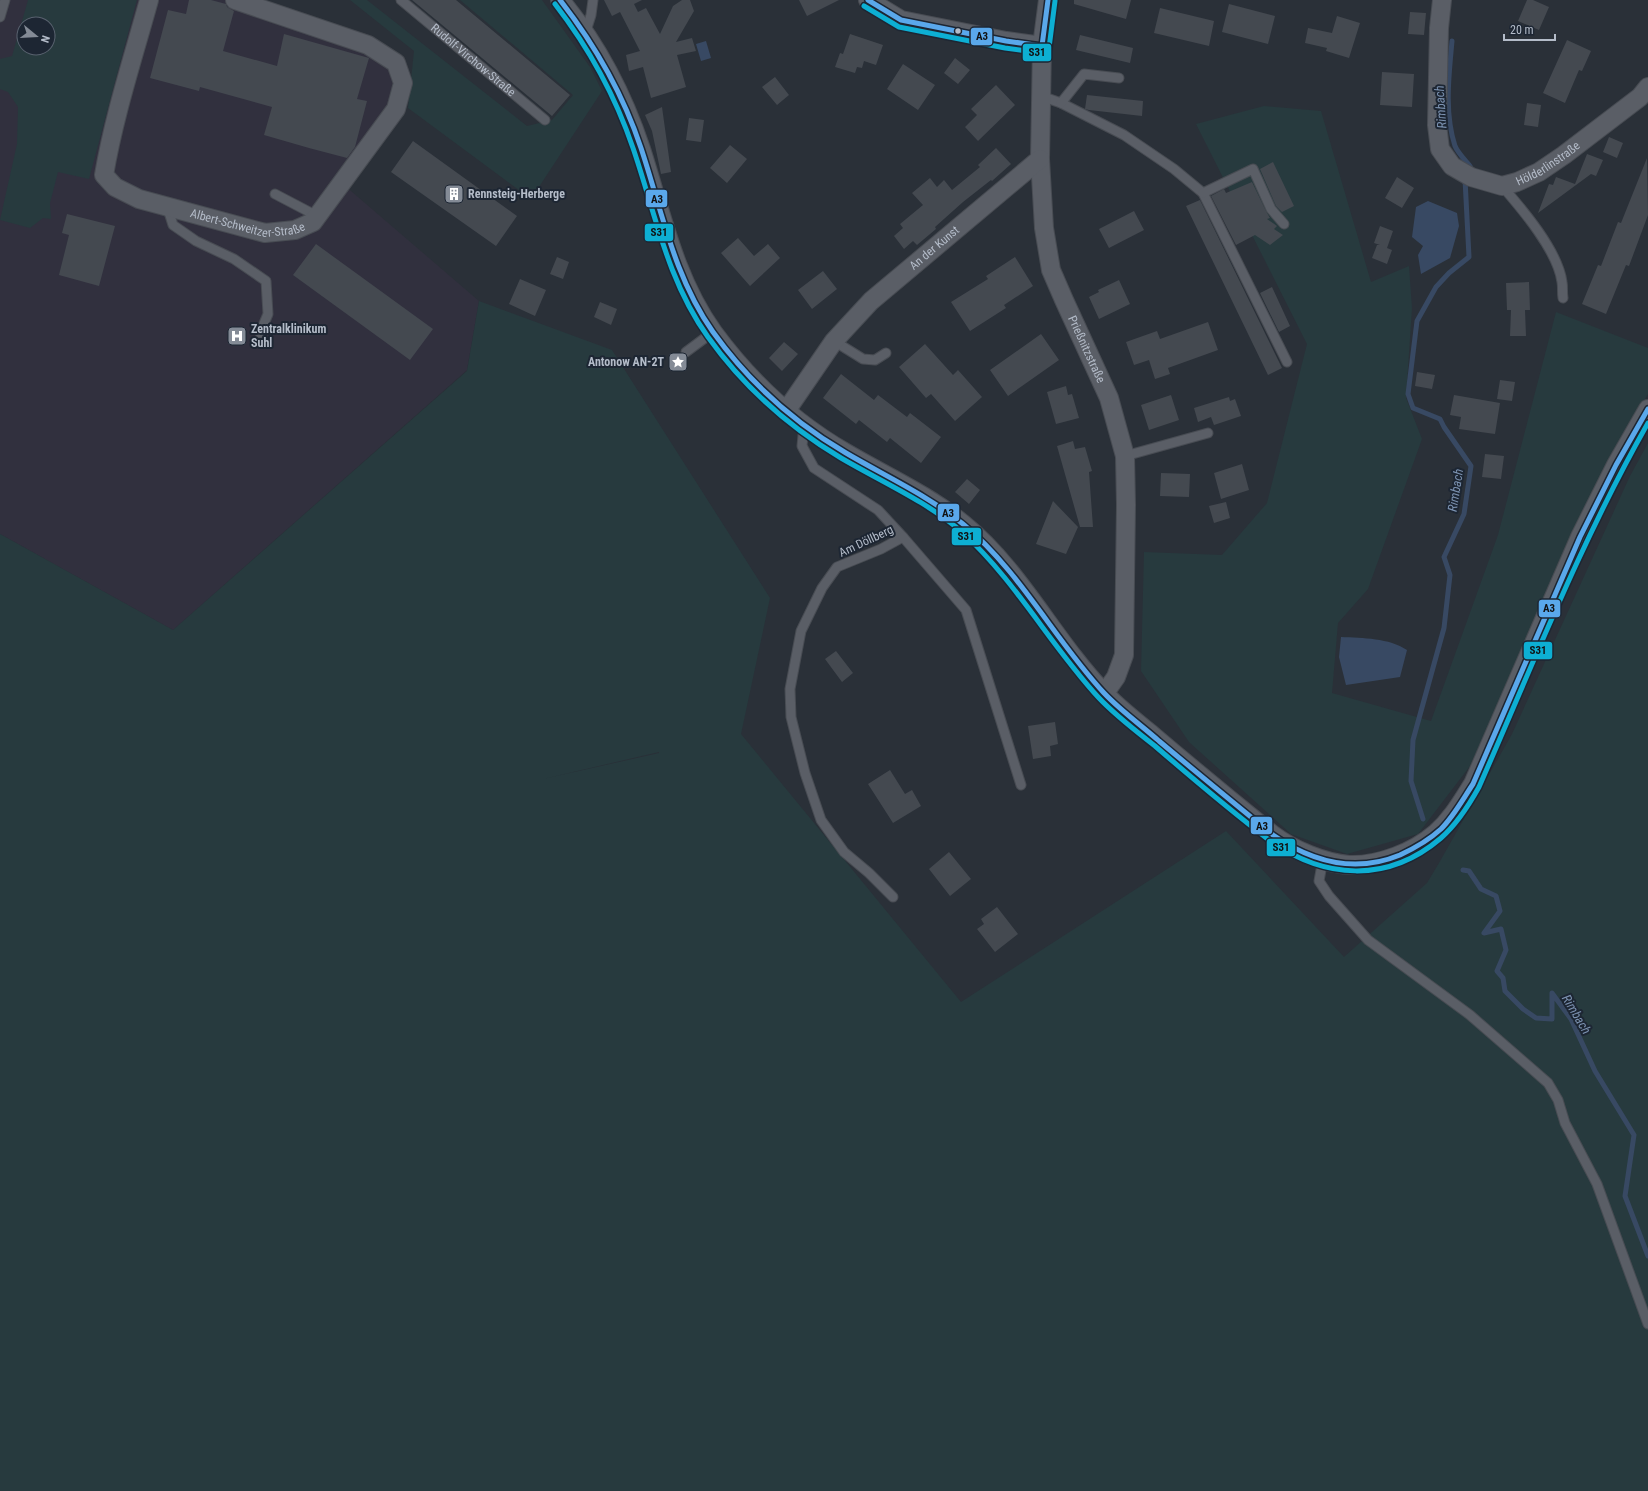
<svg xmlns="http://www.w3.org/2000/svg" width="1648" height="1491" viewBox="0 0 1648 1491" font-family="'Roboto Condensed',sans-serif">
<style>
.medical{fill:#31303e;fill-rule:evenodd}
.green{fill:#273a3e;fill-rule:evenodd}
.water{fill:#384963}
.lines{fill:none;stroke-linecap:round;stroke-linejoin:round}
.stream{stroke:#384963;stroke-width:5}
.building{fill:#444950}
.service-casing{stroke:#484c53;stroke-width:11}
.minor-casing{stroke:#484c53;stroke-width:20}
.service{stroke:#5a5e66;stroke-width:9}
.minor{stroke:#5a5e66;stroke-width:18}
.bus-1-casing{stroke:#1d2633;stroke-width:8}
.bus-2-casing{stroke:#1d2633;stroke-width:8}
.bus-1{stroke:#5aa8eb;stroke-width:5}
.bus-2{stroke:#0dafd3;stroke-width:5}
.bus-dot{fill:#b4bcc9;stroke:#1d2633;stroke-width:1.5}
.labels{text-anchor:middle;stroke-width:4;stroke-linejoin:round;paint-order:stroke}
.street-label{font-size:12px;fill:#b4bcc9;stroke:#1d2633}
.poi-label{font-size:12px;font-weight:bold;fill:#b4bcc9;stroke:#1d2633;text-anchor:start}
.water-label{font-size:13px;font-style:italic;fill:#7c92b1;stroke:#1d2633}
.line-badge{stroke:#1d2633;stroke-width:1.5}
.pale-badge-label{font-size:11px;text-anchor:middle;font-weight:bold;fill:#111}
</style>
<rect width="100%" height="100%" fill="#2a3038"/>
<path class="medical" d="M0,0H241L369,42L406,83L344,185L479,301L467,370L173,630L0,534ZM24,24H48V48H24Z"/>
<path class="green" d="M28,0H137L89,179L58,172L50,203L51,219L43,218L30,228L0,220L17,144L18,107L8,92L0,89V59L12,56ZM24,24H48V48H24Z
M350,0H367L527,126L552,120L573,95L460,0H542L590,67L602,91L531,199L408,108L414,51Z
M1264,106L1321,111L1371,282L1409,266L1412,308L1406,398L1422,439L1368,589L1338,623L1332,693L1431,721L1498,535L1556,312L1648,348V394L1611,457L1470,766L1418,834L1347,854L1291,834L1189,742L1141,671L1144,552L1222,555L1267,503L1307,344L1196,124Z
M479,301L612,350L770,598L741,734L961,1002L1226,831L1344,957L1427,883L1439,863L1512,734L1630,476L1648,443V1491H0V534L173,630L467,371ZM659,752V753L543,779Z"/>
<path class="water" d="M706,41L711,58L701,61L696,44Z
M1428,201L1457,213L1459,226L1450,258L1421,274L1418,255L1423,246L1412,237L1416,207Z
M1341,637C1363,638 1389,638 1407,650L1400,677L1346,685L1339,657Z"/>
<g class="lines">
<path class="stream" d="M1452,41C1449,75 1444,112 1455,146C1458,153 1465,160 1470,166
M1423,819L1411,781L1413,740L1444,628L1450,575L1444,557L1464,514L1471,466L1444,427L1440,419L1413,408L1408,394L1417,321L1436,287L1449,273L1469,257L1465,179
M1463,870L1469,871L1481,889L1496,896L1500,911L1484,933L1501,929L1506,950L1497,971L1503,978L1505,991L1523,1009L1536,1018L1552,1019V993L1571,1019L1595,1071L1634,1135L1625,1196L1648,1256"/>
</g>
<path class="building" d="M189,0H211L226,4L227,7L234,11L223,51L277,66L284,34L369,58L357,99L367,101L355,147L347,158L309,148L264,135L272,107L200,87L199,91L150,78L168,10L186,14Z
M412,0H456L570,95L552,116Z
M604,0H642L634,4L638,12L646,8L660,34L673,6L682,0H690L694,11L676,42L692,38L696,51L677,55L686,87L651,98L643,67L629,71L626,55L640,51L620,12L612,16Z
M799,0H839L807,16Z
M1074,0H1131L1126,19L1074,4Z
M1527,0H1533L1549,7L1539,30L1518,21Z
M1229,4L1275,16L1268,44L1222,32Z
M1160,8L1214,21L1209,46L1154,33Z
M1410,12L1426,13L1424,35L1408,34Z
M1337,16L1360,23L1349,58L1326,51L1327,48L1305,43L1308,28L1332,33Z
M850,34L883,45L876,65L864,61L862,68L857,67L855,73L835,67L840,53L843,54Z
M1080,35L1133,48L1130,63L1076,50Z
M1567,40L1591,51L1582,71L1579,70L1565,103L1543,93Z
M955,58L970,70L958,84L944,73Z
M903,64L935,85L918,110L887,89Z
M1382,72L1414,74L1412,107L1380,105Z
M775,77L789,95L777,105L762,87Z
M996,85L1015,105L978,141L965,127L977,115L971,109Z
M1087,95L1143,101L1142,116L1089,110L1085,109Z
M1527,103L1541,105L1538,127L1524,125Z
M662,107L671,172L661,174L652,131L645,115Z
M689,118L704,120L701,142L686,140Z
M1609,137L1623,143L1617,158L1603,152Z
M413,141L517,216L496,246L391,172Z
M730,145L747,159L727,183L710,168Z
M996,148L1011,164L992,181L991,180L963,202L935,227L936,229L917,245L913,241L904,249L894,236L903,228L900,224L923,205L912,193L930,178L937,187L944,180L952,190L980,167L978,165Z
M1587,154L1603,160L1596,176L1591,174L1538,213L1549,184L1553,185L1556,177L1575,184Z
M1647,158L1648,215L1629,266L1626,265L1606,314L1582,304L1598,265L1601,266L1618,222L1621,223Z
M1273,162L1294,206L1282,212L1276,206L1260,169Z
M1397,177L1414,188L1402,208L1385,198Z
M1252,182L1266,211L1270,218L1267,219L1277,226L1274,229L1283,235L1270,245L1255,235L1236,245L1211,196L1224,189L1226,193Z
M1200,200L1282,368L1268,375L1186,206Z
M1134,211L1144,230L1109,248L1099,229Z
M67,214L115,226L99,286L59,275L69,235L62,233Z
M1380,226L1393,231L1387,248L1392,250L1387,264L1372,258L1377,245H1380L1374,243Z
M738,238L754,256L768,244L780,258L750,286L721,253Z
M316,244L433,329L410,360L293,275Z
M557,257L569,262L563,279L550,274Z
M1015,257L1033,286L1004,305L1006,308L970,331L951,302L988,279L986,276Z
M823,271L837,289L812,309L798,290Z
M520,279L546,290L535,316L509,304Z
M1119,280L1130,304L1099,319L1089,297L1099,292L1098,290Z
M1529,282L1530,310H1525L1526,336H1510L1511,310H1507L1506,283Z
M1272,287L1290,326L1279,332L1260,293Z
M600,302L617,309L611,325L594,317Z
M1208,322L1218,350L1168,368L1170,374L1155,379L1149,360L1134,365L1126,342L1157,331L1160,339Z
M1041,334L1059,360L1008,396L990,370Z
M784,342L798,354L782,371L769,358Z
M925,344L953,375L958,370L982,397L955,421L931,394L926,398L899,367Z
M1417,372L1435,375L1432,389L1415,386Z
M841,374L874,400L878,395L907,417L910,413L941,437L921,463L890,438L887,442L859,420L856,424L823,398Z
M1500,380L1515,382L1512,401L1497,399Z
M1066,386L1068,395L1072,394L1079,418L1056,424L1047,392Z
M1171,395L1179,420L1149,430L1141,405Z
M1454,395L1500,403L1495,434L1459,429L1461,417L1450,415Z
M1229,397L1230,401L1235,399L1241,416L1214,425L1211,417L1198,422L1194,408Z
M1073,441L1075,449L1085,447L1092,471L1089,472L1093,527H1080L1057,446Z
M1485,454L1504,456L1501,479L1482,477Z
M1242,464L1249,490L1221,499L1214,473Z
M1161,473L1190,474L1189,497L1160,496Z
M967,479L980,490L969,504L955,492Z
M1053,501L1078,527L1066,554L1036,544Z
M1226,502L1230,518L1214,523L1209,506Z
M836,651L853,673L842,682L825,659Z
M1055,722L1058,744L1050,746L1051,756L1033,759L1028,726Z
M890,770L905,794L912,790L921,806L893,823L868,784Z
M949,852L971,879L950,896L929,869Z
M997,907L1018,934L995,952L977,929L984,924L981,919Z"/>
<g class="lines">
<g class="service-casing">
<g id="service">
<path id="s1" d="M401,0L545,120"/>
<path d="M0,17L5,0"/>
<path d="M585,34L591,15L593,0"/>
<path d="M1041,96L1061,103L1124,135L1174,169L1203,193L1287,362"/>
<path d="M1061,103L1084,74L1119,78"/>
<path d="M1502,186C1522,209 1558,251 1562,282C1563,287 1562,293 1563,298"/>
<path d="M1203,193L1253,169L1271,209L1284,224"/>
<path d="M275,194L317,216"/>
<path d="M167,206L173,225L196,241L234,259L266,281L268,314L260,333"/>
<path d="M834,341L863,359L875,360L886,353"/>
<path d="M686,352L713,332"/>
<path d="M804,425L802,446L814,468L878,510L903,537L881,549L837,567L822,588L801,631L790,689L791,717L805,773L821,820L844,852L869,873L893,897"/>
<path d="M1125,456L1208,433"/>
<path d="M903,537L966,610L1021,785"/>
<path d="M1323,859L1319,881L1329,896L1368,940L1470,1015L1548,1083L1558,1100L1565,1123L1597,1184L1648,1324"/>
</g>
</g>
<g class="minor-casing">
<g id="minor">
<path id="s2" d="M149,0C133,58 114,116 104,175L115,187L139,199L265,233L295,230L313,222L396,109L403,83L396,63L368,45L235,0"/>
<path d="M560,0C596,43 623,95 641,149C661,211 674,278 713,332C749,381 794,423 846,453C885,476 928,495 963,524C1020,570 1053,640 1104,693C1118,708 1135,721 1151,734C1191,768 1232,802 1273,835C1293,850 1324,863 1349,865C1379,866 1414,852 1436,833C1452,819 1462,801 1473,784L1580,537L1616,465L1648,409"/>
<path d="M868,0L901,20L1006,41L1042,46"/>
<path id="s3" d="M1048,0L1042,46L1040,159L1044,228L1051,270L1064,300L1109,398L1125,456L1126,505L1124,655L1116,677L1104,694"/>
<path id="s4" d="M1442,0L1439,28L1437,125L1440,149L1452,166L1471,177L1502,186L1517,182L1539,172L1564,155L1640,97L1648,87"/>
<path id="s5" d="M786,411L834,341L871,301L1040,159"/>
</g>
</g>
<use href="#service" class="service"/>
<use href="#minor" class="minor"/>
<g class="bus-1-casing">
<path id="bus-1" d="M560,0C595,45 623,94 641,148C662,211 674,277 713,332C748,381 795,423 846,453C885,476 927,495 963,524C1020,571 1054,639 1104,693C1121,711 1141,725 1159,741C1197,773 1235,804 1273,835C1312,862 1354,874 1400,855C1415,848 1429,840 1441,829C1454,816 1463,799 1473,784L1580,537L1616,465L1648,409
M868,0L901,20L1006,41L1042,46
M1042,46L1048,0"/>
</g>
<g class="bus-2-casing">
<path id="bus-2" d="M555,4C589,48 615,95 633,148C655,212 667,280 708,337C743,386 789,427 841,458C882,482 926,501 962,532C1016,581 1050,645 1099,698C1116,716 1136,731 1155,746C1192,778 1230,810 1269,840C1324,879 1387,884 1441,838C1457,824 1469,805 1479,787C1533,664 1582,539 1648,423
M864,6L899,27L1005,48L1042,53L1047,51L1049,48L1055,1"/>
</g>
<use href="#bus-1" class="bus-1"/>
<use href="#bus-2" class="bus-2"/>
</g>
<defs>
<g id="building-square" transform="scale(1)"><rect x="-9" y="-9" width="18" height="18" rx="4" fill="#848b96" stroke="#1d2633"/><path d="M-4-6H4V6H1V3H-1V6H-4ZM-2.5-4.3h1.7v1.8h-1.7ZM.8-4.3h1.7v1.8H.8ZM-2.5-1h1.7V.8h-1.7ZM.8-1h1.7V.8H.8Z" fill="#fff"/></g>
<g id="hospital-square" transform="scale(1)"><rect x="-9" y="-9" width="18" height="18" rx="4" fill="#848b96" stroke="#1d2633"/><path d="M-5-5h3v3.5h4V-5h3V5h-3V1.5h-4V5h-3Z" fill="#fff"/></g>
<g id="sight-square" transform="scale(1)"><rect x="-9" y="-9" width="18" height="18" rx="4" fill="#848b96" stroke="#1d2633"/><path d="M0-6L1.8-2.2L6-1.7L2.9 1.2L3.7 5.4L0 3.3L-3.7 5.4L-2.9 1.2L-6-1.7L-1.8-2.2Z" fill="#fff"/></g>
</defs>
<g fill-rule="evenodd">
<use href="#building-square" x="454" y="194"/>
<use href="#hospital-square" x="237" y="336"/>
<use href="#sight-square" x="678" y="362"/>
</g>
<circle class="bus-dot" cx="958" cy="31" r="3.5"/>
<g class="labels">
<g class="street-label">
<text dy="4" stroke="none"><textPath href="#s1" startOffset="94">Rudolf-Virchow-Straße</textPath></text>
<text dy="4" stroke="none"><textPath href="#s4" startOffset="276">Hölderlinstraße</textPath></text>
<text dy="4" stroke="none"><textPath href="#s2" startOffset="336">Albert-Schweitzer-Straße</textPath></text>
<text dy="4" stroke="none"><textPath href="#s5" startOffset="222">An der Kunst</textPath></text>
<text dy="4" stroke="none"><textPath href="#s3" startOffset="358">Prießnitzstraße</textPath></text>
<text transform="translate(866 541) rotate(-25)" y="4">Am Döllberg</text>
</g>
<g class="poi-label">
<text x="468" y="198">Rennsteig-Herberge</text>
<text x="251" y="333">Zentralklinikum<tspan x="251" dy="14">Suhl</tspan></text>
<text x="664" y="366" text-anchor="end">Antonow AN-2T</text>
</g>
<g class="water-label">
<text transform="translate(1440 107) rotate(-94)" y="5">Rimbach</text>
<text transform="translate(1455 490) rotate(-81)" y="5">Rimbach</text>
<text transform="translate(1577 1014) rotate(59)" y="5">Rimbach</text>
</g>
</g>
<g class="line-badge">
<rect x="970" y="27" width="23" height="19" rx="4" fill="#5aa8eb"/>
<rect x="1022" y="43" width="30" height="19" rx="4" fill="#0dafd3"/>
<rect x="645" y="189" width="23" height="19" rx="4" fill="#5aa8eb"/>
<rect x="644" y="223" width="30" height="19" rx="4" fill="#0dafd3"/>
<rect x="937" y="503" width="23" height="19" rx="4" fill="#5aa8eb"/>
<rect x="951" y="527" width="31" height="19" rx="4" fill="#0dafd3"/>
<rect x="1538" y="599" width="23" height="19" rx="4" fill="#5aa8eb"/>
<rect x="1523" y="641" width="30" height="19" rx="4" fill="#0dafd3"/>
<rect x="1250" y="816" width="23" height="19" rx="4" fill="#5aa8eb"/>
<rect x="1266" y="838" width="30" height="19" rx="4" fill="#0dafd3"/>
</g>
<g class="pale-badge-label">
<text x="982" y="40">A3</text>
<text x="1037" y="56">S31</text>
<text x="657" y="203">A3</text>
<text x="659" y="236">S31</text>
<text x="948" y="517">A3</text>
<text x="966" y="540">S31</text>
<text x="1549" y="612">A3</text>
<text x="1538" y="654">S31</text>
<text x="1262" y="830">A3</text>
<text x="1281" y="851">S31</text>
</g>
<g transform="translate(36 36) rotate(108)"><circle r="19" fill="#1d2633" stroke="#59626f"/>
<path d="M0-3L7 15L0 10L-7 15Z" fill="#848b96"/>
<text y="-6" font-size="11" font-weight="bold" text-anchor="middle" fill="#b4bcc9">N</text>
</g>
<path d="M1504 34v6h51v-6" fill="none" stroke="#b4bcc9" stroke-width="2"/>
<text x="1510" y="34" font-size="12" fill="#b4bcc9" stroke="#1d2633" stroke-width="3" paint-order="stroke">20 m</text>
</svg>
